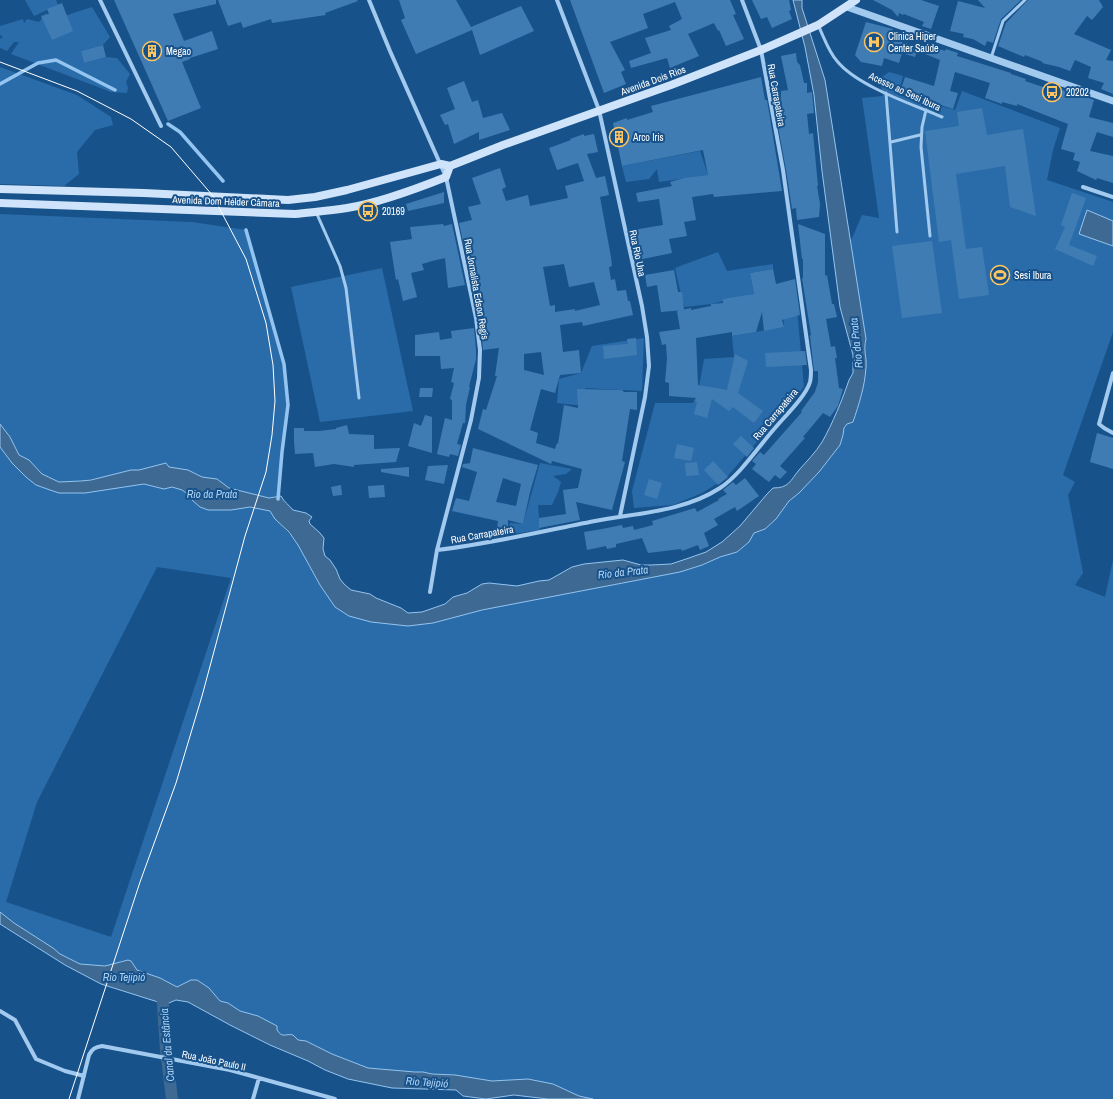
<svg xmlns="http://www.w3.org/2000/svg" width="1113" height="1099" viewBox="0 0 1113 1099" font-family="'Archivo Narrow',sans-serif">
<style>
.green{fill:#2a6ca9;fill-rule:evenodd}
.water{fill:#3e6992;stroke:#94c5f1}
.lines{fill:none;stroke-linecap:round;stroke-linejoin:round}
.stream{stroke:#94c5f1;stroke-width:3.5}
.canal{stroke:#3e6992;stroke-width:12}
.building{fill:#407cb4;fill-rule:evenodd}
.service{stroke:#a2c9ee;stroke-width:3}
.minor{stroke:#a2c9ee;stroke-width:4}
.tertiary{stroke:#a2c9ee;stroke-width:7}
.secondary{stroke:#cfe4fa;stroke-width:8}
.tram{stroke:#fff;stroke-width:1}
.labels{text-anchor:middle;stroke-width:4;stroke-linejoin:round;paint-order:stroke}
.poi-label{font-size:10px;fill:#fff;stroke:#18528b;text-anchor:start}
.street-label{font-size:10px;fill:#fff;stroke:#18528b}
.water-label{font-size:11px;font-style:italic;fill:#add3f5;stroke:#18528b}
</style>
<rect width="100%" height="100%" fill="#18528b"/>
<path class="green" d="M25,0H56L58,5L34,16Z
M92,7L110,37L103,45L81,51L84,63L106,57L117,58L130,74L126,82L128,88L127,93L111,92L11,54L19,42H14L7,51L0,48V39L3,37L0,35V26L23,19L24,23L27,19L39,22L46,13L52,20Z
M0,67L77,95L111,117L113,125L95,130L77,152L79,174L64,186L0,184Z
M889,72L903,76L898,95L955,110L962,91L1060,128L1053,150L1047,180L1113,202V332L1063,475L1075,482L1068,495L1083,573L1075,585L1105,597L1113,560V1099H593L579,1096L553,1084L528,1079L492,1081L455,1075L432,1074L423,1072H415L368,1068L332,1054L306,1041L298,1040L293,1035C285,1033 283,1039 277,1030V1026L258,1016L240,1011L228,1003L220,1001L209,988L197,980H191L177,987L160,978L137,970L131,961L128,960L105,966L80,964L60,954L53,948L14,923L0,912V447L12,463L26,477L36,485L59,493L144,484L164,489L172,487L182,490L189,495L193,501L230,510L250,507L270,511C278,523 289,532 297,543C306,556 312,572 320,585L433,623L482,610L680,572L703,565L720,557L737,552L749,542L754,533L765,529L776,519L789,501L799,493L819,472L840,445L843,435L844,428L847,424L866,366L864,348L866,339L850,243L862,215L879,218L862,98L883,96L879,79ZM157,567L231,578L111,937L6,902L37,802Z
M700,151L708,175L659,182L657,169L649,179L626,182L622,166Z
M0,214L192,222L246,230L284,364L288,405L282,452L279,496L269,498L229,488L217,479L202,477L188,470L169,467L139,471L131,470L104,477L81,481L59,482L42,474L29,460L19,455L10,437L0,424Z
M718,252L727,271L773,264V269L750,273L754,294L711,304L684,307L675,268Z
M382,268L413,411L320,422L291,287Z
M783,308H797L804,387L726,478L702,493L673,505L634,508L632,491L655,403H693L698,393L704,359L734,357L732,336L784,327Z
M644,338L642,391L585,388V406L557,403L559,379L581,373L592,346Z
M540,463L572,469L566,474L553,476L561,482L558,492L552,505H538L540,530L507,535L510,523L523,524Z"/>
<path class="water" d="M793,0H802V8L825,80L866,339C863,352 867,356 866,367C865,386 859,404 853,422L847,424L844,428L843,435L840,445L819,472L799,493L789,501L776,519L765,529L754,533L749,542L737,552L720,557L702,565L680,572L482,610L433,623L408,626L371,622L349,616L335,607L320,585L298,545L289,532L275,519L270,511L250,507L231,510H208L200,507L193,501L189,495L182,490L172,487L164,489L144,484L85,493H59L50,490L36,485L26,477L12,463L0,447V424L10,437L19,455L29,460L42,474L59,482L81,481L91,480L131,470H139L166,463L169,467L188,470L202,477L217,479L229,488L269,498L281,496C284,502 289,505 293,510L306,513L312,517L309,521L310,524L320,533L324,538L323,549L325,556L330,560L336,569L340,579L344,584L351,590L370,594L376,598L401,608L408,613L422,612L445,604L453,597L467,593L482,584L489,583L517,586L539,581L549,580L572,567L584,564L623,560L641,565H651L671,564L686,559L706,552L722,542L740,526L767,494L773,488C789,488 790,481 799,470C807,461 816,452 822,442C832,425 843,398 849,380L853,373V355L840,307L822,171L814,95L805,47Z
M1087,210L1113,221V246L1079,234Z
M0,912L14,923L53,948L60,954L80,964L105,966L128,960L131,961L137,970L160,978L177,987L191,980H197L209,988L220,1001L228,1003L240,1011L258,1016L277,1026V1030C283,1039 285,1033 293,1035L298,1040L306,1041L332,1054L368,1068L415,1072H423L432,1074L455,1075L492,1081L528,1079L553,1084L579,1096L593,1099H548L514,1095L486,1099L463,1096L456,1090L392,1088L348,1079L325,1070L308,1061L270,1045L230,1025L188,1002L176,1000L169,1003L158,1002L101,984L65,965L0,924Z"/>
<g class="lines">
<path class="stream" d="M0,84L38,63L56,60L115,90
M168,124L180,132L223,181
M246,230L284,364L288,405L282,452L278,499"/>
<path class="canal" d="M162,991L166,1049L172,1099"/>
</g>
<path class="building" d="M114,0H216V4L173,14L184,41L212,31L218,49L190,58V59L182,62L201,108L168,121Z
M218,0H357L358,1L325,13L326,15L272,23L271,19L243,28L241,22L228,26Z
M399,0H456L471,27L521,6L534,31L480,55L472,30L416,54L401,20L405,18Z
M570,0H730L736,14L733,15L744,39L726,46L719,30L718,31L714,23L688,34L699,56L670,68L667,58L631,68L629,61L651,53L645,38L671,30L669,26L682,19L675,2L643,14L648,28L610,42L625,70L621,72L626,84L604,93Z
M752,0H789L791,10L789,11L792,19L772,28L767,17L761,19Z
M873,0H921L939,6L931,29L922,26L924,22L904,14L903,15L899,13L898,17L892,10Z
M978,0H1021L1001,19L993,43L987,41L985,46L973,39L963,37L964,34L950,31L958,1L985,8Z
M1028,0H1099L1103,7L1092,20L1087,16L1074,34L1111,50L1106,60L1113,61V94L1101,89L1104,83L1088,78L1091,67L1075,60L1070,71L1059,67L1042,63L1043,62L1025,55L1024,57L998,46L1006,23Z
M62,3L73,31L52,40L41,16L49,14L47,9Z
M866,22L893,29L891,37L906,41L905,43L918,47L915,57L902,53L899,63L884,58L882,66L861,62L855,55Z
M103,45L106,57L84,63L81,51Z
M928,45L945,51L946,49L958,53L957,56L1011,73V74L1026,79L1025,81L1046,88L1047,84L1078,96V94L1094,100L1089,117L1113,123V137L1097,132L1090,151L1113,156V183L1097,178L1096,180L1077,171L1080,162L1073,160L1075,153L1061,149L1068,124L1017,104V106L1002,102V104L985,98L990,83L955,72L950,91L958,93L953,109L900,92L905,77L934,86L940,60L925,54Z
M796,53L797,62L800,65L804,83H807V93L812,92L814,113L807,114L809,134L813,133L818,186H817L820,204L819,217L797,220L796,208L792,209L786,170L773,99L781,97V91L788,90L781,56Z
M761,77L765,100H767L782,191L714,197L713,194L692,197L696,220L684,222L687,236L669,239L672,253L638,260L632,236H634L633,230L663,225L659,199L638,202L636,193L672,186L670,182L684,178L708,175L703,150L622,166L613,123L627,118V120L653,112L651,106Z
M464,81L472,102L478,100L483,118L502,113L510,130L479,140V132L454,144L448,124L445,125L440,115L455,109L447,88Z
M982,108L987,135L1023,129L1036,216L1010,207L1005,166L956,174L966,249L982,247L989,295L959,299L951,240L939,242L925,131L959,126L957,112Z
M584,134V136L594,134L598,152L587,154L596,178L605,176L609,195L600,197L611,257L612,266L609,267L611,280L615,279L617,291L626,290L628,301H630L633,315L583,326L582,322L560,325L563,352L579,350L581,373L560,375L555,393L541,389L530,430L538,433L536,443L555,449L557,443L558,444L564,405L578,408L577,389L622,390L624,392H637V410L630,409L622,461L625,462L612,510L576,502L580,520L539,528V518L566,514L563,490L578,488L582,469L552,461L551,464L478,429L483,409L486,410L497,376H495L499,348L483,350L481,328L485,327L480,312L477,289L475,283L472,284L459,223L472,220L468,207L481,204L472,178L500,168L506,187L502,189L506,201L528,195L530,206L568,198L565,186L584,181L578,163L557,170L549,148L571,140L570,139ZM564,264L569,287L594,282L600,305L575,311V309L555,312V305L550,306L543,267ZM541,352L544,375L524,370V354Z
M444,192V203L408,211L406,204Z
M1072,193L1086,198L1069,245L1097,256L1093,266L1055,249L1065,227L1061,225Z
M443,224L444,226L452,224L465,285L448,288L445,258L432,261L422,264L424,270L411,273L417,297L403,301L398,279L396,280L390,242L412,239L410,227Z
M798,224L825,234V276L827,275L832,304H834L837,317L826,319L831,347L835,346L837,358H835L839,388L843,389L838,406L830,417L823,413L803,437L805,438L780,466L787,472L780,479L775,475L769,482L752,469L756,464L752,461L760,452L764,455L802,412L801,411L815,392L818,382V371H814L810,336L811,335L802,278H803V259H802Z
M932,241L942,313L902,318L892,246Z
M773,269L776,284L795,279L800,315L782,320L784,327L764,331L762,312L756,332L732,336V332L696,338L698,385L727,390L735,354L748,361L738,393L763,411L754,423L733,407L729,411L712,399L707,418L694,414L697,402L695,401L696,398L669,396V383L665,382L667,359L666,344L662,345L659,332L680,329L677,311L691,308V310L711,306V304L723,303V299L754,294L750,273Z
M674,270L678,292H682L684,310L661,312L657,285L647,287L645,275Z
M474,328L476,350V359L469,387H470L466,405L465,423H463L457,444L461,445L458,456L450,454L449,457L437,454L445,418L452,420V400L450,399L454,383L451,382L454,368L441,369L440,356H415V335L439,332L440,340L452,338L451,331Z
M636,338L637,355L604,359L603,346L628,344L627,339Z
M805,351L807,365L766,367L765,353Z
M420,388H433L432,397H419Z
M425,415L432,417V453L408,446L414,423L421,426Z
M347,425L349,434L374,435V449L400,448L396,462L354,465V467L334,464L315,467L313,453L295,454L294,442V428H304V431H319L336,429V428Z
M1097,433L1113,438V469L1090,462Z
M741,436L754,448L747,457L733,444Z
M677,444L694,448L691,461L674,458Z
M473,448L538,465L530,492L523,524L508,520V530L497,529L498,521L452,511L456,498L469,501L477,472L462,467L463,464L471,463H470ZM503,478L521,484L516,506L496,502Z
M713,461L728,477L718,485L704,470Z
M697,462L699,475L686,476L685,463Z
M448,465L444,484L425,480L428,466Z
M409,467V477L381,472V469Z
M745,478L759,496L737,511L735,507L714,519L718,525L704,533L709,546L700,550L698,545L682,551L681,549L648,553L642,538L616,544V547L607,549L606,546L587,550L584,532L602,529L622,525L623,528L633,526L634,530L653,525L652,521L695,508L697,512L719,500L718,499L727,494L723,490L733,482L736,485Z
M649,479L662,483L657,499L644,495Z
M341,485L342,495L333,496L331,487Z
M384,485L385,497L369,498L368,486Z"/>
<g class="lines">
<path class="service" d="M818,25C824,37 828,51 837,61C857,86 912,104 942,117
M991,58L1003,21L1025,0
M886,93L897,232
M926,110L922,127L921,147L930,236
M891,142L920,135
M316,212L340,266L346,288L359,398"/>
<path class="minor" d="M100,0L161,126
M369,0L390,51L446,177L476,318L480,350L479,378L471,420L437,550L430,592
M557,0L599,110L642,306L647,337L649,366L645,397L620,516
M1083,187L1113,197
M1113,373L1099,424L1104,428L1113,433
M437,550C490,544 543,531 595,521C637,513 683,512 720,488C740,475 759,446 775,428C785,416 806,396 810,382C811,378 811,374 811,370L783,170L761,50L742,0
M0,1011L15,1020L36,1059L65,1071L84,1076
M78,1099L89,1055C92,1049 95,1047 102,1046L230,1070L335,1099
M253,1099L259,1078"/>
<path class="tertiary" d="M847,7L1113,101"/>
<path class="secondary" d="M0,189L144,193L288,200L315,197L347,190L441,164L450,166L503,145L671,85L761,50L818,25L856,0
M0,203L295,214C312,212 329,211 347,208C379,203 416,189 446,177L450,166"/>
<path class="tram" d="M0,62L77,91L131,119L171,147L213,196L246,259L266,323L273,365L275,401L272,435L266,472L245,536L202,696L176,783L140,882L69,1099"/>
</g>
<defs>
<g id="hospital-ring" transform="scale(1)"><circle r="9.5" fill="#18528b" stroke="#ffc65f" stroke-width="1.5"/><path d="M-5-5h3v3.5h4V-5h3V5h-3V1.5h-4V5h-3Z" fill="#ffc65f"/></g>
<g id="building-ring" transform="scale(1)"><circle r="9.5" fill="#18528b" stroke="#ffc65f" stroke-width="1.5"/><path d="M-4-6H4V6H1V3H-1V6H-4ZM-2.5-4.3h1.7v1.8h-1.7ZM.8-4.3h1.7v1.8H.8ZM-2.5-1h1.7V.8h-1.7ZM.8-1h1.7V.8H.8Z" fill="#ffc65f"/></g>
<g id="bus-ring" transform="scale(1)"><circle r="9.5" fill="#18528b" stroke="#ffc65f" stroke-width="1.5"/><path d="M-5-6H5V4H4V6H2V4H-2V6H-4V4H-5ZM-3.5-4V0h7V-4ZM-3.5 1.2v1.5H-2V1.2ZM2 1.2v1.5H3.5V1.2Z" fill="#ffc65f"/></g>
<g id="stadium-ring" transform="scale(1)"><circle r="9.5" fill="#18528b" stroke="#ffc65f" stroke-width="1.5"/><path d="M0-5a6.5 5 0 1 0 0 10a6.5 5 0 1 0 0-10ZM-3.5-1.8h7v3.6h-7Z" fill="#ffc65f"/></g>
</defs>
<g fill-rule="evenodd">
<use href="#hospital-ring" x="874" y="42"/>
<use href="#building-ring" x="152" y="51"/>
<use href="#bus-ring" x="1052" y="92"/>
<use href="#building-ring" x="619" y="137"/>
<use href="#bus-ring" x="368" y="211"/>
<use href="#stadium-ring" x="1000" y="275"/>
</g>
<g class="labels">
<g class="poi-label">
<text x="888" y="40">Clinica Hiper<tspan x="888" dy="12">Center Saúde</tspan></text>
<text x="166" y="55">Megao</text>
<text x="1066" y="96">20202</text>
<text x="633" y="141">Arco Iris</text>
<text x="382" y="215">20169</text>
<text x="1014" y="279">Sesi Ibura</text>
</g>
<g class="street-label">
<text transform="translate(653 80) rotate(-20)" y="4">Avenida Dois Rios</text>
<text transform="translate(905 91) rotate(25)" y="4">Acesso ao Sesi Ibura</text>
<text transform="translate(777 95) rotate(80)" y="4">Rua Carrapateira</text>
<text transform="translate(226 201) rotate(2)" y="4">Avenida Dom Hélder Câmara</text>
<text transform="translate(638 253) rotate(78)" y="4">Rua Rio Una</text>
<text transform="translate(477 289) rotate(80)" y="4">Rua Jornalista Edson Regis</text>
<text transform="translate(775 414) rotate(-50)" y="4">Rua Carrapateira</text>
<text transform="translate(482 534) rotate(-10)" y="4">Rua Carrapateira</text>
<text transform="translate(214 1060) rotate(12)" y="4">Rua João Paulo II</text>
</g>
<g class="water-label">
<text transform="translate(856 343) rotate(-96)" y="4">Rio da Prata</text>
<text x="212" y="498">Rio da Prata</text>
<text transform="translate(623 572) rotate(-6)" y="4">Rio da Prata</text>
<text x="124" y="981">Rio Tejipió</text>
<text transform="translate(167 1045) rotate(-95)" y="4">Canal da Estância</text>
<text transform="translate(427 1082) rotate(4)" y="4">Rio Tejipió</text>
</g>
</g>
</svg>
